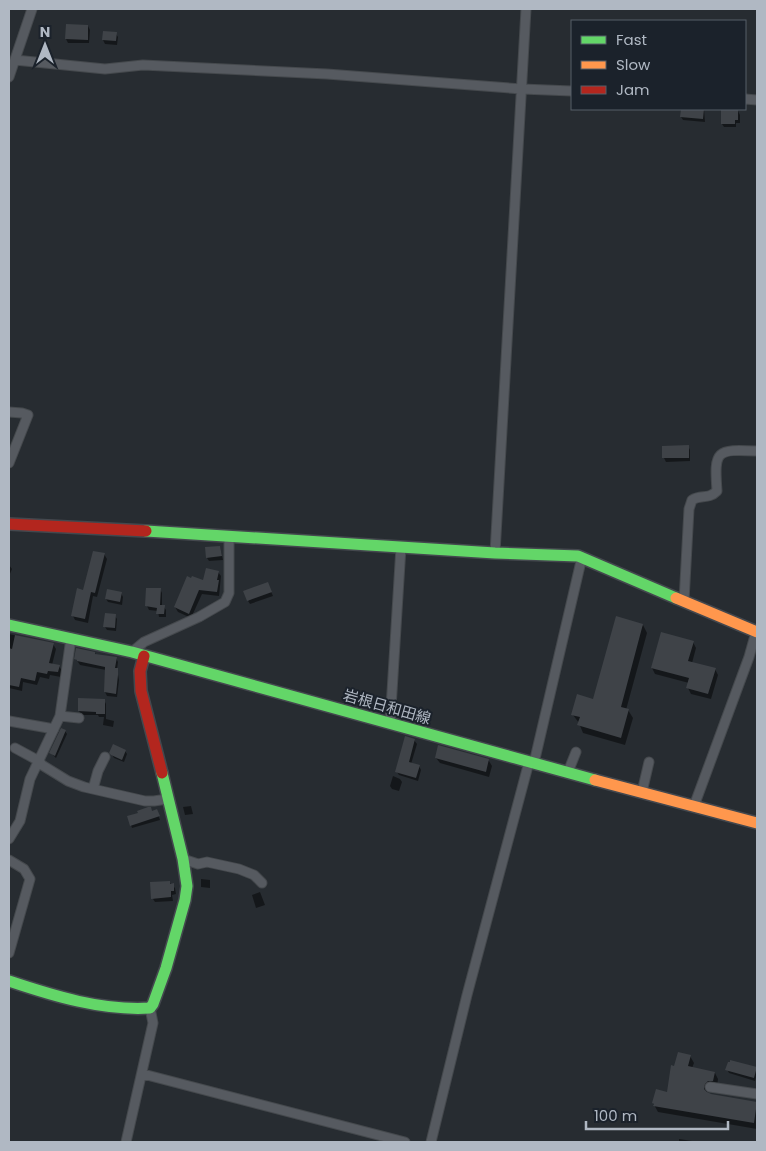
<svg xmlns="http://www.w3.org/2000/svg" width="766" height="1151" viewBox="0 0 766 1151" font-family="Poppins,'Noto Sans JP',sans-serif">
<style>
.shadow{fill:#0007}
.building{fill:#3f4348}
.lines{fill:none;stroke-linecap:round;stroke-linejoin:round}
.street-casing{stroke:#45494d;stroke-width:11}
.fast-casing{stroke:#44484e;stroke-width:14}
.slow-casing{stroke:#44484e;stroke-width:14}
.jam-casing{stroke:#44484e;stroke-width:14}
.street{stroke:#565a60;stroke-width:9}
.fast{stroke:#63d668;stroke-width:11}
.slow{stroke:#ff974d;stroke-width:11}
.jam{stroke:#b3261e;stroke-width:11}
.labels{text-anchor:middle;stroke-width:4;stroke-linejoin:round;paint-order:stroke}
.street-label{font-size:15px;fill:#b0b8c3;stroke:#1b222b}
</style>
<rect width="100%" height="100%" fill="#272c31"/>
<path class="shadow" d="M67,25L88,26L90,30L89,43H68L66,39Z
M104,33L116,34L118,37L117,45L105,44L103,40Z
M682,109H704L705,122L683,120L681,117Z
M738,111L740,115V123H736V127H724L722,124Z
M688,446L690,450V461L666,462L664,458L663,447Z
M220,547L223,560L209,561L207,558Z
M104,554L107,559L97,597L93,596L88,623L75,620L73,616Z
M9,565L12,569L9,576Z
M218,572L221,576L219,596L202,594L191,618L178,612L175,607Z
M269,587L273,596L250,604L248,601Z
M160,589L162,593V606L164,607L166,610V617H159L158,611L149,610L147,606Z
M121,593L123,597L122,605L108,602L106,599Z
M115,616L117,619L116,631L107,630L105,627Z
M643,625L647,633L626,710H628L633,718L625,745L583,733L579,723L573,715L594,700Z
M9,634L53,644L56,649L52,665L59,666L62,671L61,677L50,675L49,679L40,677L37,685L23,682L22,691L9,688Z
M693,642L696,648L692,663L715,669L718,675L711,699L691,694L688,688L689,683L655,674L652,668Z
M95,653L96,655L116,658L118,662L117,669L119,680L117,697L107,696L105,692L106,670L80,665L76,659Z
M79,700H104L106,704V719L114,721L113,727L103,725L104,717H99L98,715H81L79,711Z
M65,731L67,734L56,758L51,753Z
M414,740L417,744L411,764L419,766L421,770L418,781L399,775L397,772Z
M125,751L127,754L124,762L114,758L111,753Z
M436,758L489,761L492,766L489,777L440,763Z
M393,776L400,779L402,782L399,791L392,789L390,786Z
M191,806L193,814L185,815L183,807Z
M152,812L158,814L160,820L132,828L131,825Z
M201,879L210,880V888L201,887Z
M169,882L175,888L176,894L172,895L173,901L155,902L153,899Z
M260,892L265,905L256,908L252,895Z
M690,1056L694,1063L692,1068L715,1073L718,1079L717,1087L708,1090L707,1094L756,1103L757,1129L658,1112L653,1103L668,1094L675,1067Z
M727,1069H756L757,1074L755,1081L729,1073Z
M679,1139L692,1141V1142H679Z"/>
<path class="building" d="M66,24L88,25V40L65,39Z
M103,31L117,32L116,41L102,40Z
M681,109H704L703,119L680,117Z
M721,110H738V120H735V124H721Z
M689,445V458H662V446Z
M220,546L222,556L206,558L205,547Z
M93,551L105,553L95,593L91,592L85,619L71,616L77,588L83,590Z
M206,568L219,571L217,580H219L217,592L199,590L189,614L174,607L187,576L191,578L192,576L203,580Z
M268,582L272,592L247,601L243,591Z
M146,588H161L160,605H165L164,614H156L157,608L145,606Z
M107,589L122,592L120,602L105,599Z
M105,613L116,614L115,628L103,627Z
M616,616L643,624L621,707L629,709L621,738L577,725L580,717L571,715L577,694L593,699Z
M661,632L694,641L688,661L716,668L708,694L686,688L689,678L651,668Z
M15,635L54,643L49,663L60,665L58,672L48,671L47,674L37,672L35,681L21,678L19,687L9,685V648L12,649Z
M76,648L95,652V654L117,657L115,668H118V675L116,694L104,692L105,667L77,661V660L74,659Z
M78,698L105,699V714H96V712L78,711Z
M61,728L66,730L55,756L49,753Z
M405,736L415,739L409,762L420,765L416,778L395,772Z
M113,744L126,750L122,760L111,755L109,753Z
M438,745L489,759L486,772L435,758Z
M148,807H151L152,811L157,809L160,816L130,826L127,816L138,813L137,811Z
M170,881V884L174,883V891H171V897L151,899L150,882Z
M678,1052L691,1055L688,1066L715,1072L713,1081H708L705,1084L704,1089L707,1092L711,1094L757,1102L754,1123L653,1106L654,1104L652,1103L656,1089L667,1092L671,1065L674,1066Z
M730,1060L757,1067L754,1078L725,1070L728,1062H730Z"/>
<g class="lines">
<g class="street-casing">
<path id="street" d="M15,60L105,69L143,65L327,74L522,89L572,91
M9,77L32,9
M745,99L757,100
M9,412L22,413L28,415L9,463
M495,553L526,9
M684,601L689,509L692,500C701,494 708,500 717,491C714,450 716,449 757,451
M132,652L144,642L199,617L225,602L229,593V536
M60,716L79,718
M9,721L54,729
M390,724L401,547
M15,748L39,761L42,765L68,781L84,787L145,801H154L167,799
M534,763L582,557
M568,772L576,752
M93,789L98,771L105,757
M642,792L649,762
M694,806L749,657L756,632
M9,839L20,821L30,779L60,716L71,638
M183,859L198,864L207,862L239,869L254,875L262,883
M9,860L24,869L30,879L9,953
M143,1074L405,1142
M710,1087L757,1094
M126,1142L153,1023L150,1008
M431,1142L467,995L529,762"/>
</g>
<g class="fast-casing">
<path id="fast" d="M146,531L495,553L578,556L676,598
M9,625L132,652L595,780
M9,981C54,996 102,1011 150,1008L153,1004L166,968L185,900L187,886L183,859L162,773"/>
</g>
<g class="slow-casing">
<path id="slow" d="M676,598L757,632
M595,780L757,823"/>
</g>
<g class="jam-casing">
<path id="jam" d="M9,524L146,531
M144,656L140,671L141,691L162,773"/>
</g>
<use href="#street" class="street"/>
<use href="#fast" class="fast"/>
<use href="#slow" class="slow"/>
<use href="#jam" class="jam"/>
</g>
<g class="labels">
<g class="street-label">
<text transform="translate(387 707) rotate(16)" y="5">岩根日和田線</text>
</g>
</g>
<rect width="766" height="1151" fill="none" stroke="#b0b8c3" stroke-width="20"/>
<rect x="571" y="20" width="175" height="90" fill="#1b222b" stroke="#575e68"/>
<rect x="581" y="36" width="25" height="8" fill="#63d668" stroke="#575e68"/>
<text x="616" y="45" font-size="15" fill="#b0b8c3">Fast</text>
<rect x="581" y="61" width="25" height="8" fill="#ff974d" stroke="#575e68"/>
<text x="616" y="70" font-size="15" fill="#b0b8c3">Slow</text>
<rect x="581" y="86" width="25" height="8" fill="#b3261e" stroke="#575e68"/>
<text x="616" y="95" font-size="15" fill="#b0b8c3">Jam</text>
<g transform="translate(45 45)" stroke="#1b222b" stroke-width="4" paint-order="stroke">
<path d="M0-4L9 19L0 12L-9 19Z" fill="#b0b8c3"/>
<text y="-8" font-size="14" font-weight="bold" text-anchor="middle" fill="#b0b8c3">N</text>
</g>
<path d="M586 1121v8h142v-8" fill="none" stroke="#b0b8c3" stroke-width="2.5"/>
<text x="594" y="1121" font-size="15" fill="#b0b8c3" stroke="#1b222b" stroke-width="4" paint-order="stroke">100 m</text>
</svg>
